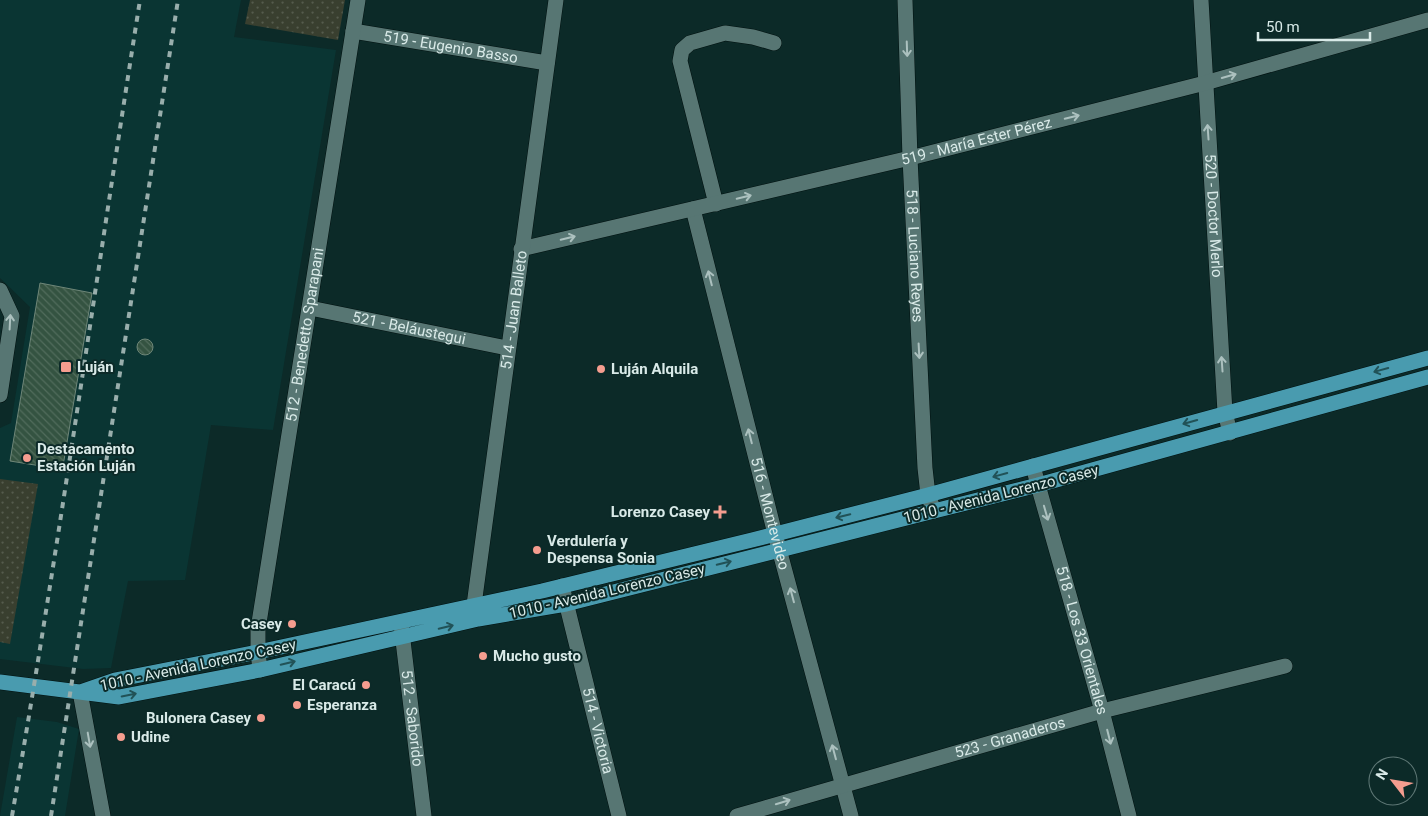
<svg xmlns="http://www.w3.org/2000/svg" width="1428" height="816" viewBox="0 0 1428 816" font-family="Roboto,sans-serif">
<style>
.built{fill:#0a3533}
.park{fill:url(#park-dots)}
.building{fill:url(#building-back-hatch);stroke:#6e8678}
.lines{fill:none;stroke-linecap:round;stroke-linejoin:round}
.minor-casing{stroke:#001110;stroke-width:16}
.major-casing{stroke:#001110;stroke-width:16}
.minor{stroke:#577673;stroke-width:15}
.major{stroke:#499baf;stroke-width:15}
.rail{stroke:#99aeac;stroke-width:4;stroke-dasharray:6 6;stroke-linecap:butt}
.oneway{stroke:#acc1bf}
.oneway2{stroke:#215257}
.poi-dot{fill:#f59d8f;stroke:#0c2a28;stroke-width:2}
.labels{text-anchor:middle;stroke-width:4;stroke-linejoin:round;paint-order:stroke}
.street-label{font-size:15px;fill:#d9eae8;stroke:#0c2a28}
.poi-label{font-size:15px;font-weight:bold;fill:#d9eae8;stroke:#0c2a28;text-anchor:start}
</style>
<defs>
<pattern id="park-dots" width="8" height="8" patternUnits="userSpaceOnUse" patternTransform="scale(1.25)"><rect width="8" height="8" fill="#393f2f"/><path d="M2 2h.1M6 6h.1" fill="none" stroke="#555b4d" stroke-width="1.8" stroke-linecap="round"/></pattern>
<pattern id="building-back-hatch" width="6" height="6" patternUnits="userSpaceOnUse" patternTransform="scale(1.25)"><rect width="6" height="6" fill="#345341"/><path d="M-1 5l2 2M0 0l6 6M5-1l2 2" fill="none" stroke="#516c5c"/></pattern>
</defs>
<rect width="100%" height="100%" fill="#0c2a28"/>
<path class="built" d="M0,0H241L234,37L336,50L273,430L211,425L185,580L128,581L111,668L83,669L0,659V428L11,423L30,307L0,278Z
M17,717L57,722L79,729L65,816H0Z"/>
<path class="park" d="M250,0H345L338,40L245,24Z
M0,479L38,484L10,644L0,642Z"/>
<path class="building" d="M40,283L92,293L63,466L41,462V466L10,461Z
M137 347a8 8 0 1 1 16 0a8 8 0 1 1-16 0Z"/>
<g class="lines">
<g class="minor-casing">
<g id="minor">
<path id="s1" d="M905,0L910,158L925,468L928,495L934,511"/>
<path id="s2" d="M1201,0L1225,412L1230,433"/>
<path id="s3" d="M353,31L547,63"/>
<path d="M716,204L680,61L682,50L690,43L725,33L753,37L774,43"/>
<path id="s4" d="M693,209L775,534L851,816"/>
<path id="s5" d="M521,249L910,158L1205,83L1428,20"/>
<path d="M0,290L12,316L0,395"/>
<path id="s6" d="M310,308L507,348"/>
<path id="s7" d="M1033,466L1038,485L1102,711L1129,816"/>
<path id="s8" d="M562,586L619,816"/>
<path id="s9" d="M477,617L474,605L556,0"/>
<path id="s10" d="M401,624L424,816"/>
<path id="s11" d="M260,670L258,652V629L358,0"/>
<path d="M80,692L103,816"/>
<path id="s12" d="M737,816L1102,711L1285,666"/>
</g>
</g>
<g class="major-casing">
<path id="major" d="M0,682L119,697L260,670L478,619L566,604L934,511L1038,485L1428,377
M83,691L115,680L258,652L542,591L752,540L928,495L1428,358"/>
</g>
<use href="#minor" class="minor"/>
<use href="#major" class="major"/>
<path class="rail" d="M12,816C59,545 97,272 140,0
M51,816L178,0"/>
</g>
<defs><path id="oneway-shaft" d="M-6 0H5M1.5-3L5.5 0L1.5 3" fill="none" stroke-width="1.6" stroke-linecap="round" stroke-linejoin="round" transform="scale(1.25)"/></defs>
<g class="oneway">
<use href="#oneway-shaft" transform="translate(907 49) rotate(88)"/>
<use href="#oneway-shaft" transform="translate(1229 76) rotate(-16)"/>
<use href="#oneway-shaft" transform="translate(1072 117) rotate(-14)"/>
<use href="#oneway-shaft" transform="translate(1208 132) rotate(-94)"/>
<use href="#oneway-shaft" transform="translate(744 197) rotate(-13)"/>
<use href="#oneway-shaft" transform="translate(568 238) rotate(-13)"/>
<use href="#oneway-shaft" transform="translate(710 278) rotate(-104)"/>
<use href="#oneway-shaft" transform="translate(10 322) rotate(-87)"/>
<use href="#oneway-shaft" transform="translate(919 351) rotate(87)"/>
<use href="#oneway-shaft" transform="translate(1222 364) rotate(-94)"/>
<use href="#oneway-shaft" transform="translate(750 436) rotate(-104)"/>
<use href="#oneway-shaft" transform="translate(1046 513) rotate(74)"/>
<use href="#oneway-shaft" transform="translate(792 595) rotate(-105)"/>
<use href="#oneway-shaft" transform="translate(1109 737) rotate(76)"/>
<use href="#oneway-shaft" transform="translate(89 740) rotate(80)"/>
<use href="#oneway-shaft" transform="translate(834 752) rotate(-105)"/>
<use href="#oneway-shaft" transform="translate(783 802) rotate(-17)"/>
</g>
<g class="oneway2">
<use href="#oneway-shaft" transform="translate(1381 370) rotate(165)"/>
<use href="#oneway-shaft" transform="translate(1190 422) rotate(164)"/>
<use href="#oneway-shaft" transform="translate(1000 475) rotate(165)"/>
<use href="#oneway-shaft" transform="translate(843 516) rotate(166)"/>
<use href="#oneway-shaft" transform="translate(724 563) rotate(-14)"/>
<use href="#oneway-shaft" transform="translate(446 627) rotate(-13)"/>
<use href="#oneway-shaft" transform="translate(288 663) rotate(-13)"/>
<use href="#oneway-shaft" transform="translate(129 695) rotate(-11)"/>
</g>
<g class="poi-dot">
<rect x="60" y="361" width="12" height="12" rx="2.5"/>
<circle cx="601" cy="369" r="5"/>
<circle cx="27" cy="458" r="5"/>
<path d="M717.5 504.5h5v5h5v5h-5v5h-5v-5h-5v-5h5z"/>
<circle cx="537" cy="550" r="5"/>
<circle cx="292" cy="624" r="5"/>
<circle cx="483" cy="656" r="5"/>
<circle cx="366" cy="685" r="5"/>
<circle cx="297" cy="705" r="5"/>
<circle cx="261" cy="718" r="5"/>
<circle cx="121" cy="737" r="5"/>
</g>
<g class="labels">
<g class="street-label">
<text dy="5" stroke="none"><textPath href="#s3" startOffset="99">519 - Eugenio Basso</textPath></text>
<text dy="5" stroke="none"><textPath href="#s5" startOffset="468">519 - María Ester Pérez</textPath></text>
<text dy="5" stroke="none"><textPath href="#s2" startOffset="216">520 - Doctor Merlo</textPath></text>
<text dy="5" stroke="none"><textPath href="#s1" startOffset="256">518 - Luciano Reyes</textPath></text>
<text dy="5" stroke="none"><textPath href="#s9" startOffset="310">514 - Juan Balleto</textPath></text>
<text dy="5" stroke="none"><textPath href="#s6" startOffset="101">521 - Beláustegui</textPath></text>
<text dy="5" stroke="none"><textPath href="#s11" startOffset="339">512 - Benedetto Sparapani</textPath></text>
<text transform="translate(1001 494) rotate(-14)" y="5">1010 - Avenida Lorenzo Casey</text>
<text dy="5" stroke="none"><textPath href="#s4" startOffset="314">516 - Montevideo</textPath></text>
<text transform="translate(607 591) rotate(-13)" y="5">1010 - Avenida Lorenzo Casey</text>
<text dy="5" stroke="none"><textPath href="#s7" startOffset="181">518 - Los 33 Orientales</textPath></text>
<text transform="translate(198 665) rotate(-12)" y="5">1010 - Avenida Lorenzo Casey</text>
<text dy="5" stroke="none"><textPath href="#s10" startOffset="95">512 - Saborido</textPath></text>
<text dy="5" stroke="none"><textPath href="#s8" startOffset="149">514 - Victoria</textPath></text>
<text dy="5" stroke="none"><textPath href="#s12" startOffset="284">523 - Granaderos</textPath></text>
</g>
<g class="poi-label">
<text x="77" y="372">Luján</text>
<text x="611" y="374">Luján Alquila</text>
<text x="37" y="454">Destacamento<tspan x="37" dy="17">Estación Luján</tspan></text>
<text x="710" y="517" text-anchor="end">Lorenzo Casey</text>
<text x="547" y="546">Verdulería y<tspan x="547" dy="17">Despensa Sonia</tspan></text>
<text x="282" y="629" text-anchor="end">Casey</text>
<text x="493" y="661">Mucho gusto</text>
<text x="356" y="690" text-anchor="end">El Caracú</text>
<text x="307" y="710">Esperanza</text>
<text x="251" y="723" text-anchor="end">Bulonera Casey</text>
<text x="131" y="742">Udine</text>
</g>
</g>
<g transform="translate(1393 781) rotate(301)"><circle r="24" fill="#0c2a28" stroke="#5e7775"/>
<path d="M0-4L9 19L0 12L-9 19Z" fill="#f59d8f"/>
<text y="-8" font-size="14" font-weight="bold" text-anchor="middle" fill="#d9eae8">N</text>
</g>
<path d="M1258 32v8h112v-8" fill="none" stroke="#d9eae8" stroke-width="2.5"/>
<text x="1266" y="32" font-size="15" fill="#d9eae8" stroke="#0c2a28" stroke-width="4" paint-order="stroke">50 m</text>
</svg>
